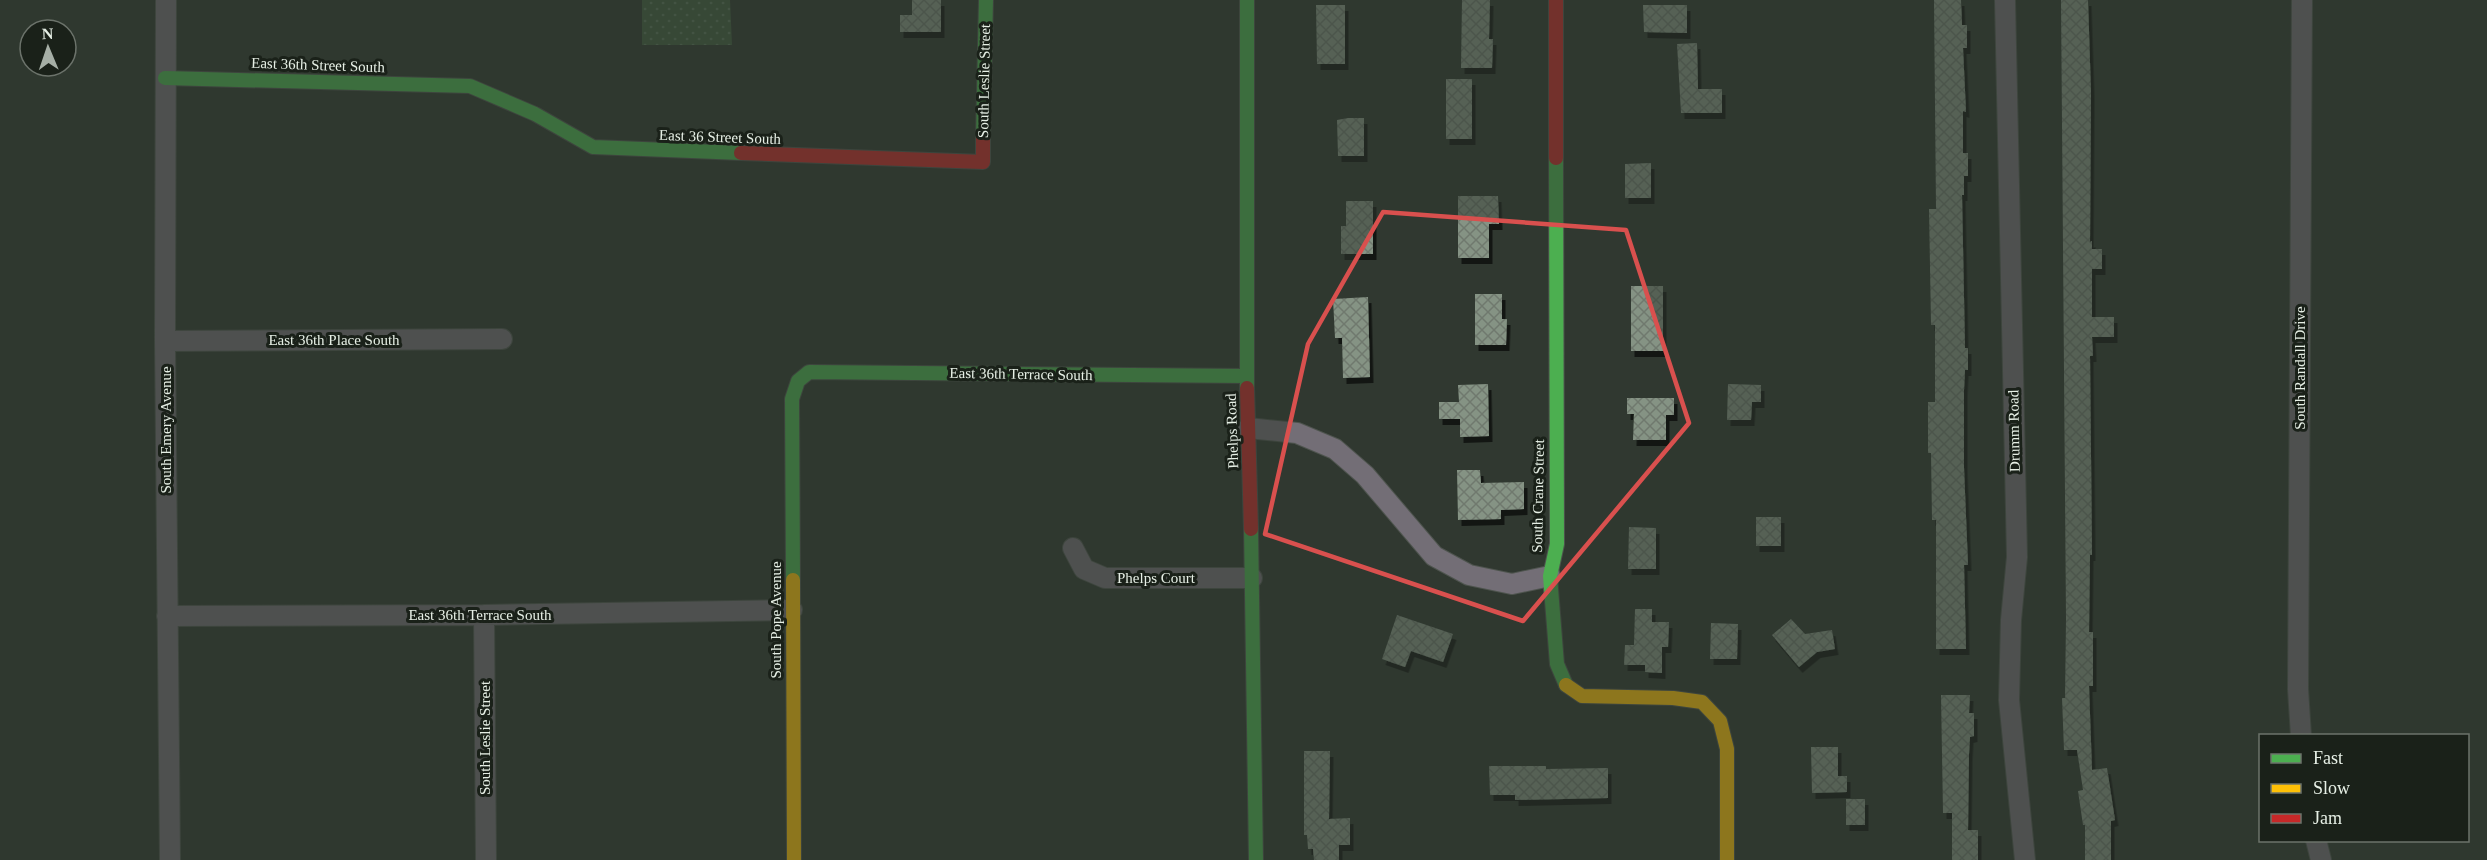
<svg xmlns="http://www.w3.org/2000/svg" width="2487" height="860" viewBox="0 0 2487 860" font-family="'Times New Roman',serif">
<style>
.grass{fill:url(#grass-dots)}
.building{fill:url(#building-cross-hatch);filter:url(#shadow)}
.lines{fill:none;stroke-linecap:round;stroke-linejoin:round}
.street-casing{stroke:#4e544e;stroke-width:22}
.fast-casing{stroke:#4e544e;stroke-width:16}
.slow-casing{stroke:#4e544e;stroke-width:16}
.jam-casing{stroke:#4e544e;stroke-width:16}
.street{stroke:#736e76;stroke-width:20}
.fast{stroke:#4caf50;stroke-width:14}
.slow{stroke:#ffc107;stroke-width:14}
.jam{stroke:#c62828;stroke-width:14}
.marked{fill:none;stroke:#d9504e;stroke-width:4.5;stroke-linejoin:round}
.labels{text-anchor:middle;stroke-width:6;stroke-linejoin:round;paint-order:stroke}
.street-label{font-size:15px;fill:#e6efe5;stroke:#1a2119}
</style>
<defs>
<pattern id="grass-dots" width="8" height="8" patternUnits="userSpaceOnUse" patternTransform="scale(1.5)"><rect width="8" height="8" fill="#405c3f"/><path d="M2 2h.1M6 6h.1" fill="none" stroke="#5c745b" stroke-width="1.8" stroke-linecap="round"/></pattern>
<pattern id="building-cross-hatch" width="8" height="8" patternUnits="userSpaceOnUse" patternTransform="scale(1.5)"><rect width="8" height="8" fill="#859384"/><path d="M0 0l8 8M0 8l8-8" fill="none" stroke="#6f796e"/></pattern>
<filter id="shadow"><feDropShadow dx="3.5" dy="6" stdDeviation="0" flood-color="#0009"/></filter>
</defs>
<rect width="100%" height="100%" fill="#303830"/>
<path class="grass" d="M642,0H730L732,45H642Z"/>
<path class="building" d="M912,0H941V32H900V15H912Z
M1462,0H1490L1489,39H1493L1492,68H1461Z
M1934,0H1961L1962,25H1967V48H1963L1966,112L1963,111V153H1968V176H1964V195H1962L1965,348H1968V370H1965L1964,390V468L1968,565H1964L1966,649H1936V520H1932L1931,453H1928V402H1935V325H1931L1929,209H1936Z
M2061,0H2088L2091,93L2090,242L2092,241V249H2102V269H2092V317H2114V337H2092L2093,356H2090L2092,555H2090L2089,632H2093V686H2089L2092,770L2107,768L2115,820L2111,821V860H2085V825H2083L2078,791L2083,790L2077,750H2064L2062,698H2065L2066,619Z
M1316,5H1345V64H1317Z
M1643,5H1687V33L1644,32Z
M1697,43L1698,89H1722V113H1681L1677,44Z
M1446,79H1472V139H1446Z
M1348,118H1364V156H1338L1337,120Z
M1651,163V198H1625V164Z
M1458,196H1498L1499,224H1489V258H1458Z
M1346,201H1373V254H1341V226H1346Z
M1631,286H1663V351H1631Z
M1475,294H1502V319H1507L1506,345H1475Z
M1368,297L1370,377L1343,378L1342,338H1335L1333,299Z
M1488,384L1489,436L1460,437V419H1439V402H1459L1458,385Z
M1728,384L1761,385V402H1752L1751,420H1727Z
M1627,398H1674V415H1666V440H1633L1634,414H1627Z
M1457,470H1480L1481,483L1524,482V509L1501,510V519L1458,520Z
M1756,517H1781V546H1756Z
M1629,527L1656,528V569H1628Z
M1635,609H1652V622H1669L1668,647H1662V673L1645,672V665H1624L1625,645H1634Z
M1397,615L1453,634L1443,662L1411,651L1405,667L1382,659Z
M1791,619L1805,634L1832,630L1835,649L1817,652L1799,667L1772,635Z
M1711,623L1738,624L1737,659H1710Z
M1941,695H1970L1969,713H1974V736L1970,737L1969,754L1968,830H1978V860H1952V813H1943Z
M1811,747H1838V776H1847V792L1812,793Z
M1304,751H1330L1329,819L1350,818V845H1339V860H1314L1313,849H1308L1307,835H1304Z
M1489,766H1546V769L1608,768V798L1515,800V795H1490Z
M1846,799H1865V825H1846Z"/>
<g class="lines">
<g class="street-casing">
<path id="street" d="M166,0L165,341L170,860
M2005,0L2017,557L2011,620L2009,700L2025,860
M165,341L502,339
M1248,428L1297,433L1335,449L1365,475L1434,556L1469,575L1512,584L1550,576
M1073,548L1084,569L1105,578H1252
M484,615L486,860
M167,616L484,615L792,610
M2301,736L2298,689L2302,0
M2316,840L2321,860"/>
</g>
<g class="fast-casing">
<path id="fast" d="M1247,0V388
M165,78L470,86L535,114L593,147L741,153
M983,137L986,0
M1556,158L1557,544L1550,576L1557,664L1566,685
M1251,529L1256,860
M793,580L792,399L798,381L809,372L1247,376"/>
</g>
<g class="slow-casing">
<path id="slow" d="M793,580L794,860
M1566,685L1582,696L1673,698L1702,702L1720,721L1727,749V860"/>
</g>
<g class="jam-casing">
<path id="jam" d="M1556,0V158
M741,153L983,162V137
M1247,388L1251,529"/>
</g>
<use href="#street" class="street"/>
<use href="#fast" class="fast"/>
<use href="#slow" class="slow"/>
<use href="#jam" class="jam"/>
</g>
<path d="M0 0H2487V860H0ZM1383,212L1626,230L1689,423L1523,621L1265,534L1308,344Z" fill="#303830" fill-opacity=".55" fill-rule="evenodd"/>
<path class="marked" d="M1383,212L1626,230L1689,423L1523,621L1265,534L1308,344Z"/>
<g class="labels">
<g class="street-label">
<text transform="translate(318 65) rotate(2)" y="5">East 36th Street South</text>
<text transform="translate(984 81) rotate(-89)" y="5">South Leslie Street</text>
<text transform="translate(720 137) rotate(2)" y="5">East 36 Street South</text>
<text x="334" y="345">East 36th Place South</text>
<text transform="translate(2300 368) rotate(-90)" y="5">South Randall Drive</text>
<text transform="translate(1021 374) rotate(1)" y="5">East 36th Terrace South</text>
<text transform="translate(166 430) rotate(-90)" y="5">South Emery Avenue</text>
<text transform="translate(1232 431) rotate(-92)" y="5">Phelps Road</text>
<text transform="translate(2014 431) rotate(-91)" y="5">Drumm Road</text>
<text transform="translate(1538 496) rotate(-89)" y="5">South Crane Street</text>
<text x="1156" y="583">Phelps Court</text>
<text x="480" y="620">East 36th Terrace South</text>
<text transform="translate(776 620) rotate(-90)" y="5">South Pope Avenue</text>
<text transform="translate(485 738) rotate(-90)" y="5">South Leslie Street</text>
</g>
</g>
<rect x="2259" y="734" width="210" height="108" fill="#1a2119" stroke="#6c736b" stroke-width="1.5"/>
<rect x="2271" y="754" width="30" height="9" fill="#4caf50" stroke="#6c736b" stroke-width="1.5"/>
<text x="2313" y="764" font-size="18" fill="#e6efe5">Fast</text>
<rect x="2271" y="784" width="30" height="9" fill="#ffc107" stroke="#6c736b" stroke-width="1.5"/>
<text x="2313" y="794" font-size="18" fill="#e6efe5">Slow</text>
<rect x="2271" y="814" width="30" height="9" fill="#c62828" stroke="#6c736b" stroke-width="1.5"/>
<text x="2313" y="824" font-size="18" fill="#e6efe5">Jam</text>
<g transform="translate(48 48) rotate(358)"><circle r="28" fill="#1a2119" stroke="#6c736b" stroke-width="1.5"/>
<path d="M0-4.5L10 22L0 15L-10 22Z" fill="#a6afa6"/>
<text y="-9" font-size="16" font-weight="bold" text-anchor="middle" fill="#e6efe5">N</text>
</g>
</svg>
